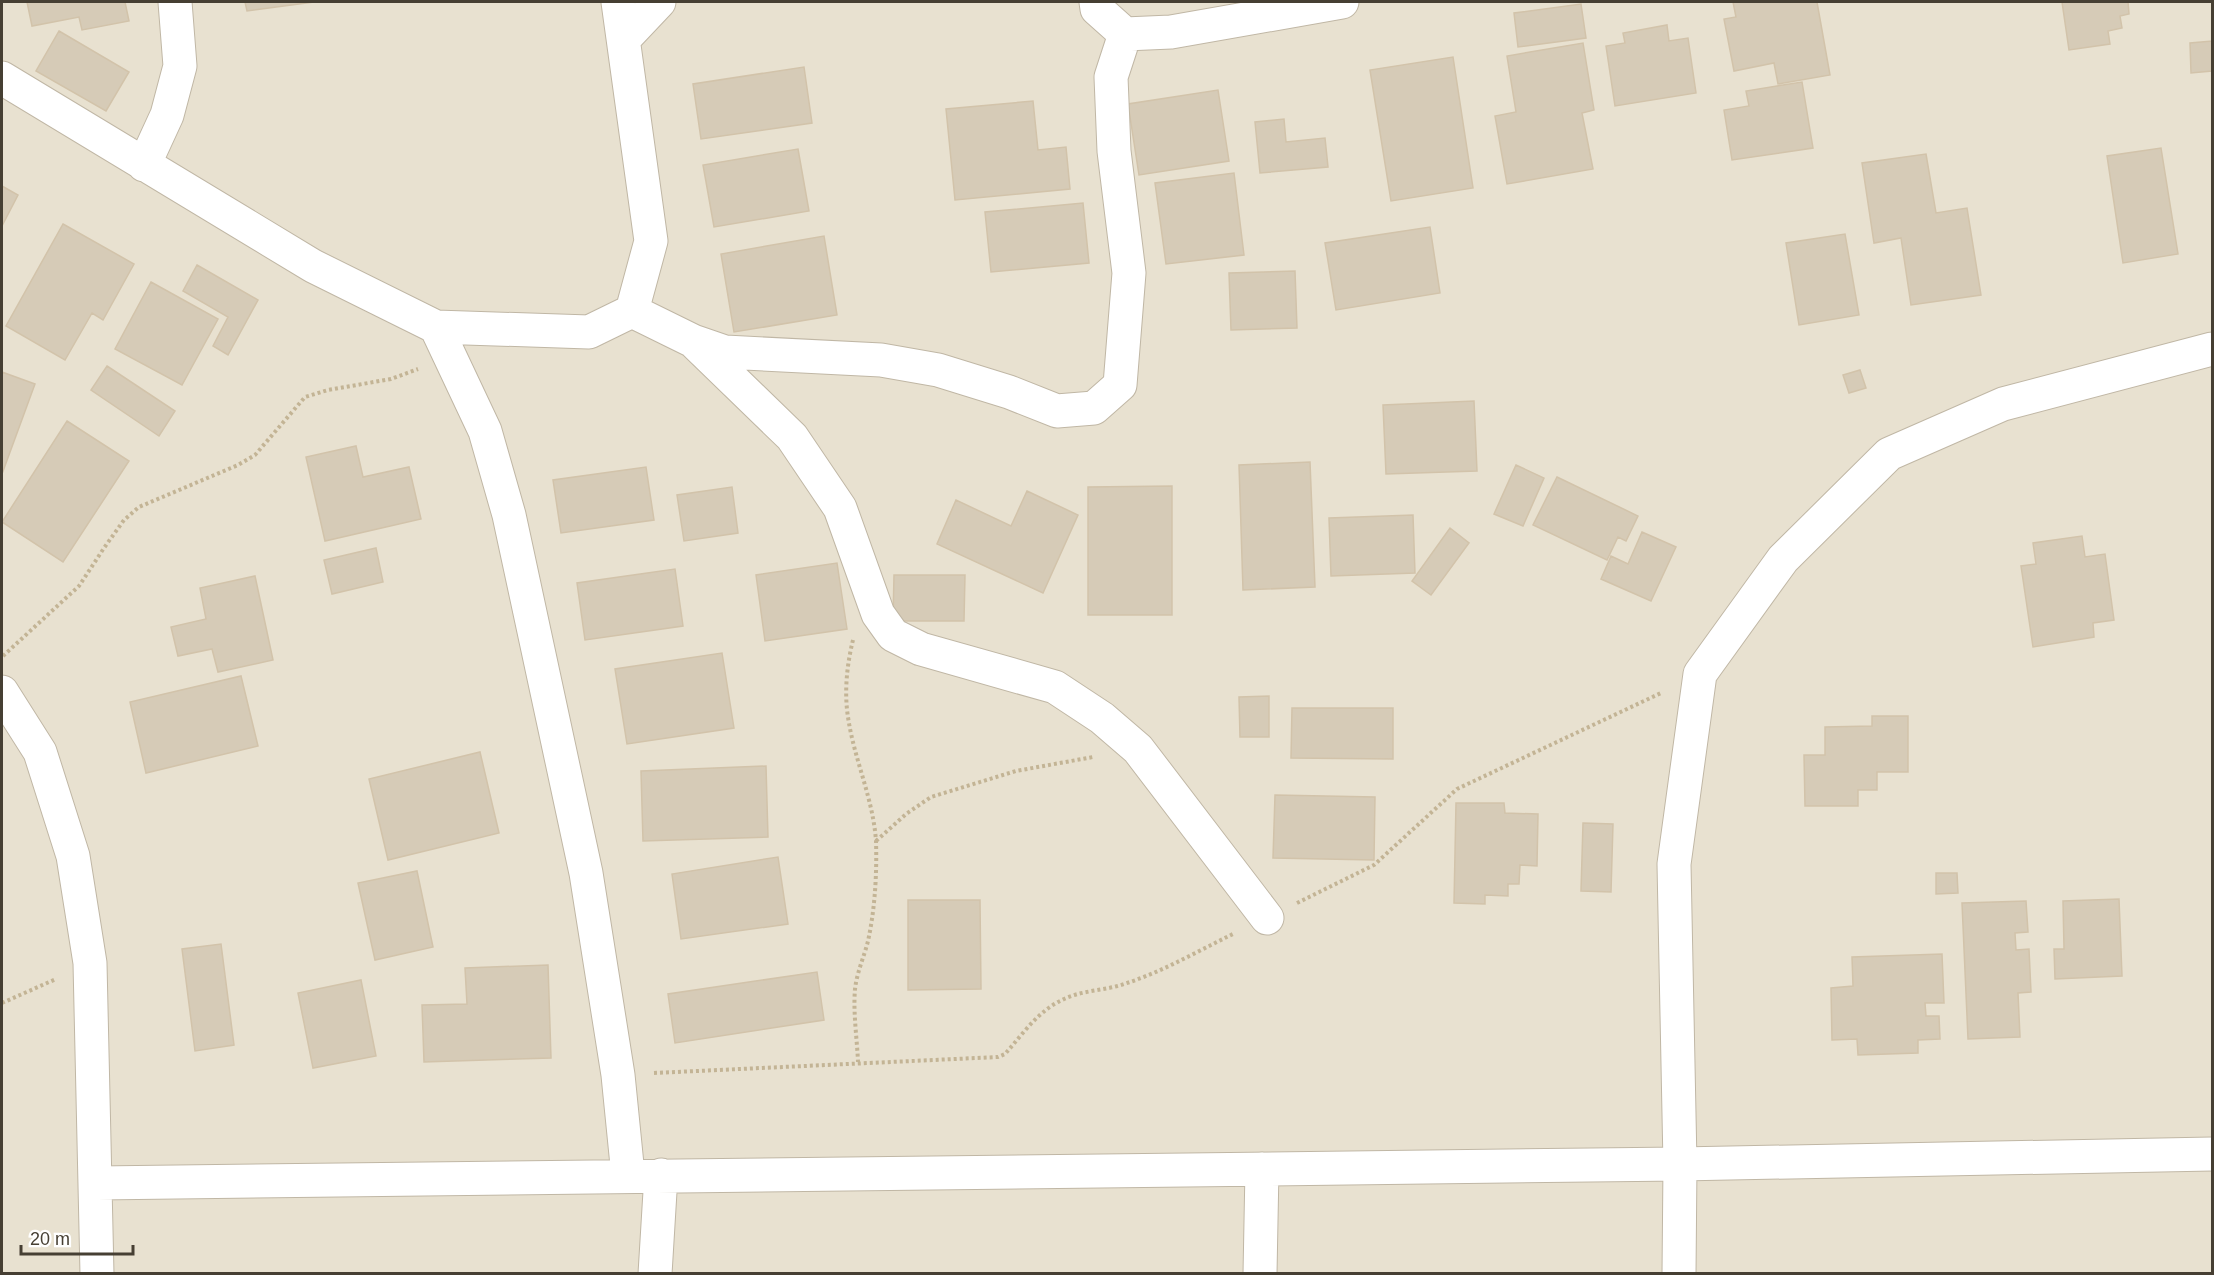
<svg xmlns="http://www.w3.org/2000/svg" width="2214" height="1275" viewBox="0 0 2214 1275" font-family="Arial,sans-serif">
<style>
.residential{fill:#e8e1d0}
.building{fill:#d6cbb7;stroke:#d2c3aa;stroke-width:1.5}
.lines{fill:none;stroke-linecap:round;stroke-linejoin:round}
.street-casing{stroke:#c0b7a5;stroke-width:35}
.path{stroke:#c3b495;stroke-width:4;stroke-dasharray:3 3;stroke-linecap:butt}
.street{stroke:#fff;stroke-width:33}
</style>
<rect width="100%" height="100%" fill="#f3efe3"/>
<path class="residential" d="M2,2H2212V1273H2Z"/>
<path class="building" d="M27,2H125L129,21L82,30L79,17L32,26Z
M245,2H314L247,11Z
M1733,2H1817L1830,75L1778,84L1774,63L1734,71L1724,19L1736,17Z
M2062,2H2128L2129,14L2120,16L2122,28L2108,31L2110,44L2069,50Z
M1581,4L1586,38L1518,47L1514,13Z
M1667,25L1669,41L1688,38L1696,93L1615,106L1606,46L1625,43L1623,33Z
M59,31L129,72L106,111L36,71Z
M2212,41V71L2191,73L2190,43Z
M1583,43L1594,110L1582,113L1593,169L1507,184L1495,116L1516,112L1507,56Z
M1453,57L1473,188L1391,201L1370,70Z
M804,67L812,123L701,139L693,84Z
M1802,82L1813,148L1732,160L1724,110L1749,106L1746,91Z
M1218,90L1229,161L1139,175L1128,104Z
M1033,101L1038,150L1066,147L1070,189L955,200L946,109Z
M1284,119L1286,142L1325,138L1328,167L1260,173L1255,122Z
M2161,148L2178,254L2123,263L2107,156Z
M798,149L809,211L714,227L703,165Z
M1926,154L1936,213L1967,208L1981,295L1911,305L1901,238L1874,243L1862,163Z
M1234,173L1244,255L1166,264L1155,183Z
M2,186L18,195L2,226Z
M1083,203L1089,263L991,272L985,212Z
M63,224L134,264L103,320L92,313L65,360L6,326Z
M1430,227L1440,293L1336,310L1325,243Z
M1845,234L1859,315L1799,325L1786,243Z
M824,236L837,315L734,332L721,254Z
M197,265L258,300L228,355L213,346L228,317L183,291Z
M1295,271L1297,328L1231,330L1229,273Z
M151,282L218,319L182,385L115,349Z
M107,366L175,411L159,436L91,390Z
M1860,370L1866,388L1849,393L1843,375Z
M2,372L35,384L2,474Z
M1474,401L1477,471L1386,474L1383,405Z
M67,421L129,461L63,562L2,522Z
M356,446L363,477L409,467L421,519L325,541L306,457Z
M1310,462L1315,587L1243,590L1239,465Z
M1516,465L1544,478L1523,526L1494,514Z
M646,467L654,520L561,533L553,480Z
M1557,477L1638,516L1626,541L1618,537L1607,560L1533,525Z
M1172,486V615H1088V487Z
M732,487L738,533L684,541L677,495Z
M1027,491L1078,515L1043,593L937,544L956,500L1011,526Z
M1413,515L1415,573L1331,576L1329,518Z
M1450,528L1469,543L1431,595L1412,581Z
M1642,532L1676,547L1651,601L1601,579L1611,556L1628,564Z
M2082,536L2085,557L2105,554L2114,620L2093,623L2094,637L2033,647L2021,566L2036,564L2033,543Z
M376,548L383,582L332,594L324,560Z
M837,563L847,629L765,641L756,575Z
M675,569L683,626L585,640L577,583Z
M894,575H965L964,621H893Z
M255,576L273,660L218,672L212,649L178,656L171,627L206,619L200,588Z
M722,653L734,728L627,744L615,669Z
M241,676L258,746L146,773L130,702Z
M1269,696V737H1240L1239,697Z
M1292,708H1393V759L1291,758Z
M1872,716H1908V772H1877V790H1858V806H1805L1804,755H1825V727L1872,726Z
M480,752L499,833L388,860L369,779Z
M766,766L768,837L643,841L641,771Z
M1275,795L1375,797L1374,860L1273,858Z
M1456,803H1504L1505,813L1538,814L1537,866L1520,865L1519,884H1508V896L1485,895V904L1454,903Z
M1583,823L1613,824L1611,892L1581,891Z
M778,857L788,924L681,939L672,874Z
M417,871L433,947L375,960L358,883Z
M1936,873H1957L1958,893L1936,894Z
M2119,899L2122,976L2055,979L2054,949H2064L2063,901Z
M908,900H980L981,989L908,990Z
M2026,901L2028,932L2015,933L2016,950L2029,949L2031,992L2018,993L2020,1037L1968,1039L1962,903Z
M221,944L234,1045L195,1051L182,949Z
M1942,954L1944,1003H1925L1926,1016H1939L1940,1039L1918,1040V1053L1858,1055L1857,1039L1832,1040L1831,988L1853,986L1852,957Z
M548,965L551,1058L424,1062L422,1005L467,1004L465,968Z
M817,972L824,1020L675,1043L668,994Z
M361,980L376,1056L313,1068L298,993Z"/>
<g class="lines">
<g class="street-casing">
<path id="street" d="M1096,2L1097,9L1125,34L1171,32L1342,2
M624,39L659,2
M2,78L313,266L436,327L589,332L632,311L651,241L618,2
M144,165L167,115L180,66L175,2
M632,311L693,341L725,352L881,360L938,370L1009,392L1057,411L1094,408L1120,385L1129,273L1114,151L1111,77L1125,34
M436,327L485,431L509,515L586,873L618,1075L628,1175
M696,344L792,437L840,508L878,614L893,635L921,649L1055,687L1102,718L1138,749L1267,918
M2,692L40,752L73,856L90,963L97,1274
M97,1183L1680,1164L2212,1154
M655,1274L661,1175
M1260,1274L1262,1169
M1679,1274L1680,1164L1674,864L1700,674L1783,559L1889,454L2003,404L2212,349"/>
</g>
<path class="path" d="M853,640C847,664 844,692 848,717C854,759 873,798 876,841C877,873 875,909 868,941C864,957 857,972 855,989C853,1013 857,1038 858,1062
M3,656L79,586L104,548L124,520L139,507L238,465L255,455L305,397L328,390L391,379L418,369
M876,841L906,814L931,797L1016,771L1093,757
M1297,903L1374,865L1457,789L1661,693
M2,1003L56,979
M654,1073L998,1057L1005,1054C1022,1035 1038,1011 1062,1000C1081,990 1104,991 1124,984C1162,972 1198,951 1233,934"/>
<use href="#street" class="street"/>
</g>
<rect width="2214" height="1275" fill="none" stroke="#463f33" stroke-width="6"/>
<path d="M21 1245v9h112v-9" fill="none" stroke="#463f33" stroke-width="3"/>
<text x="30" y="1245" font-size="18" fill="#463f33" stroke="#ffffff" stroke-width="4.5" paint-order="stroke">20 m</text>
</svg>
